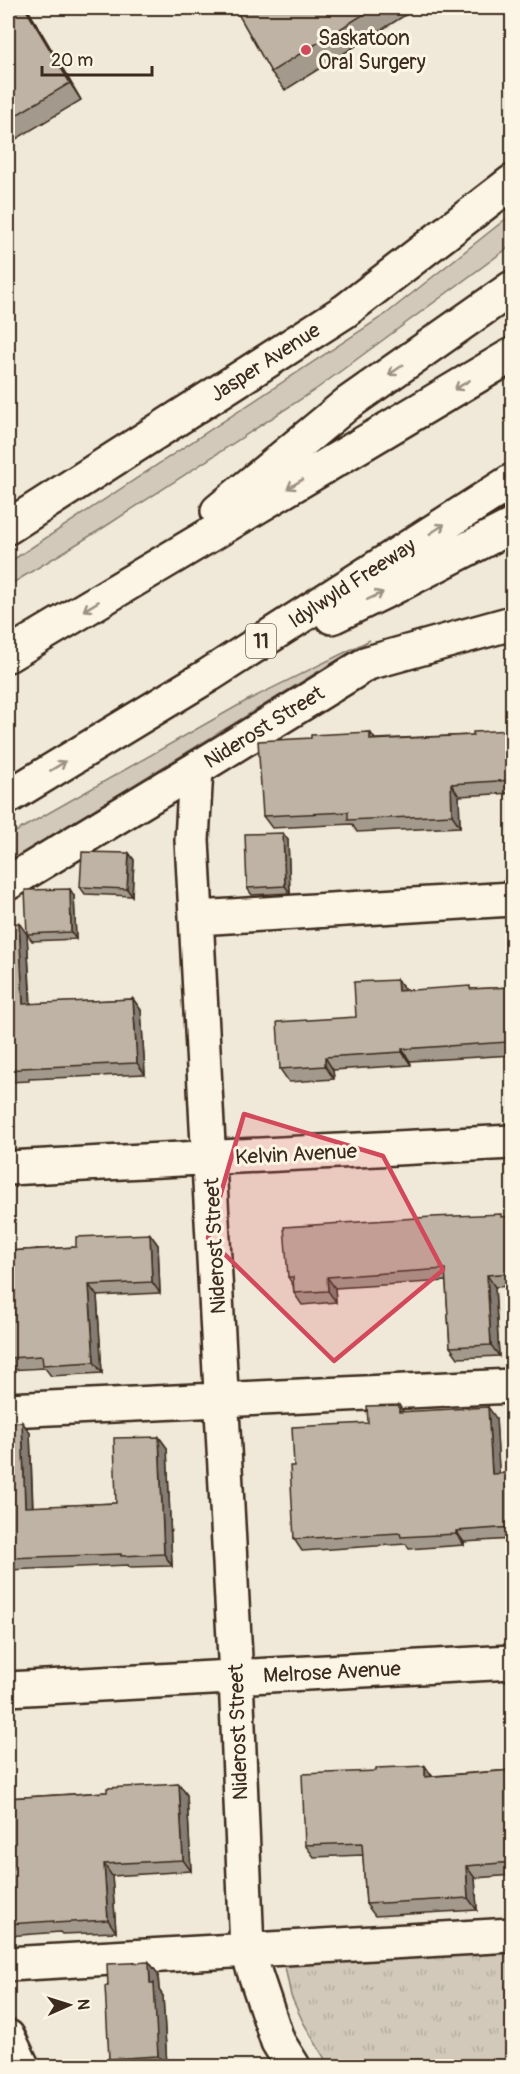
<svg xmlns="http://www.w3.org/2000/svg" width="520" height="2074" viewBox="0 0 520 2074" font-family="Pangolin,sans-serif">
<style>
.grass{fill:#d2c9ba;stroke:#867a6c;stroke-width:1.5}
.park{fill:url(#park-tufts);stroke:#867a6c;stroke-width:1.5}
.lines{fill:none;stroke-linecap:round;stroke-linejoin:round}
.minor-casing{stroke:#3b2a1e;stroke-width:38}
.highway-casing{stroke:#3b2a1e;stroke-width:38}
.minor{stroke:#fcf5e5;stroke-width:33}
.highway{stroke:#fcf5e5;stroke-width:33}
.wall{fill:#a39a8d;stroke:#3b2a1e;stroke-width:1.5}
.shaded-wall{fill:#857d73;stroke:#3b2a1e;stroke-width:1.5}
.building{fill:#beb3a4;stroke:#3b2a1e;stroke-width:1.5}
.oneway{stroke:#9c9082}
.marked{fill:#d1495b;fill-opacity:0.2;stroke:#d1495b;stroke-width:4.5;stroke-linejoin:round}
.poi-dot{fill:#d1495b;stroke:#fcf5e5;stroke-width:2}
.labels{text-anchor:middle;stroke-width:6;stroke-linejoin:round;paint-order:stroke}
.shield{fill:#fcf5e5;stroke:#75675a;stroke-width:1.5}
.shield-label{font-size:20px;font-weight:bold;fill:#3b2a1e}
.poi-label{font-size:21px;fill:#3b2a1e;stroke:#fcf5e5;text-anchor:start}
.street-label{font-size:21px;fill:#3b2a1e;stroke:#fcf5e5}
</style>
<defs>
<pattern id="park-tufts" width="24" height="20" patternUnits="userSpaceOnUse" patternTransform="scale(1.5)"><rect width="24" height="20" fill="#d2c9ba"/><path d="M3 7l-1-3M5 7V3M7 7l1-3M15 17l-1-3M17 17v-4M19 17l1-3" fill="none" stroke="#b5ad9f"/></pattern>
</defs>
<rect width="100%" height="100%" fill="#f0e9d9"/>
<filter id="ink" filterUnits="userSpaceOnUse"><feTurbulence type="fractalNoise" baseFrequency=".0167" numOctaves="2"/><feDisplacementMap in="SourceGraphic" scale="12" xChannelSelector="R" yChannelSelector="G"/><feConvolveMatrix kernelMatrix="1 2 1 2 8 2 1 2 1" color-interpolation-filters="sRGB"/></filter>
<g filter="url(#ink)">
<path class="grass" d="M512,214V245L315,390L103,528L8,586V563L386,314Z
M370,640L8,862V836L246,701Z"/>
<path class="park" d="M512,1949V2066H329L303,2022L291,1996L284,1962Z"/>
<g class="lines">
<g class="minor-casing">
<path id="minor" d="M8,527L345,311L512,182
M8,883L196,769
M197,918L512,899
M8,1168L512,1142
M8,1410L512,1386
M8,1689L512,1662
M8,1964L512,1935
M8,2037L22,2066
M293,2066L278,2042L247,1950L236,1677L192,840L196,769L368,663L512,623"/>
</g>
<g class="highway-casing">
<path id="highway" d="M218,511L347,404L512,288
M332,617L388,590L512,526
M8,655L512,355
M8,797L209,675L512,481"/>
</g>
<use href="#minor" class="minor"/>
<use href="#highway" class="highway"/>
</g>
<path class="wall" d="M8,8H27L81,100L8,144Z
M235,8H414L415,9L285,90L271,72Z
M513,730V793L459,796L460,827L357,832L352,824L272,828L263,816L311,738L370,732L375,739L473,735Z
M288,840L290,893L252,895L247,888Z
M129,853L134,860L132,896L85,894L80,887Z
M70,889L74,896L76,939L32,941L27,934L31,1004L133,999L141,1010L145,1074L29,1079V1081L8,1082V924L27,934Z
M397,980L405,990L471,989L513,987V1055L410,1061L411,1065L333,1070L334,1079L289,1082L280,1069L356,1017Z
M513,1216V1286L495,1287L499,1356L458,1358L450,1347L446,1281L335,1288L336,1302L302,1305L294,1293L293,1285L288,1277L503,1217Z
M150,1234L158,1245L160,1293L97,1296L102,1373L51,1376L45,1368L8,1370V1251L76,1247Z
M403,1412L496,1418L499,1473H513V1539L464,1542V1545L409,1549L406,1544L302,1551L294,1539V1466L368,1423Z
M22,1422L30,1433L33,1507L116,1503L159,1437L167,1448L172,1566L129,1567L128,1565L8,1570V1423Z
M425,1766L432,1776L512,1770L513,1767V1875L475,1878L477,1910L375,1916L366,1904L363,1855L314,1857L305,1845L376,1771Z
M179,1784L187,1795L191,1871L112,1876L116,1932L62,1934L60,1932L8,1936V1798L107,1792Z
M149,1962L158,1974L159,1990L163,1996L167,2067H114L109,2059L108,1986Z"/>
<path class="shaded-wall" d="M25,8H27L81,100L70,83Z
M370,732L378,744L370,740Z
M451,784L459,796L460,827L452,815Z
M283,833L288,840L290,893L285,886Z
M129,853L134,860L132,896L127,889Z
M70,889L74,896L76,939L71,932Z
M19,923L27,934L31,1016L23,1004Z
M397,980L406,992L398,991Z
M133,999L141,1010L145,1074L137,1063Z
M402,1049L410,1061L411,1065L402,1052Z
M325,1057L333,1070L334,1079L325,1066Z
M150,1234L158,1245L160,1293L152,1282Z
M487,1275L495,1287L499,1356L491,1345Z
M327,1277L335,1288L336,1302L328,1291Z
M89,1285L97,1296L102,1373L94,1362Z
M399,1405L406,1416L399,1412Z
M488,1407L496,1418L500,1485L492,1474Z
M22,1422L30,1433L33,1519L25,1507Z
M159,1437L167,1448L172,1566L164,1554Z
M456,1531L464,1542V1545L456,1534Z
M425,1766L433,1778L425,1777Z
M179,1784L187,1795L191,1871L183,1860Z
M104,1864L112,1876L116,1932L108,1920Z
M466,1866L475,1878L477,1910L468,1898Z
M149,1962L158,1974L159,1990L163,1996L167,2067H166L158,2056L150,1983Z"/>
<path class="building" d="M8,8H25L70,83L8,120Z
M235,8H374L271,72Z
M513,730V780L451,784L452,815L348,820V812L263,816L258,741L311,738V735L370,732V740L473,735V732Z
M283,833L285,886L247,888L245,834Z
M82,852L129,853L127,889L80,887Z
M70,889L71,932L27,934L25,890Z
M19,923L23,1004L133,999L137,1063L21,1068V1069L8,1070V924Z
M397,980L398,991L470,986V989L513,987V1045H508V1042L402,1049V1052L325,1057V1066L280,1069L277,1022L356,1017L354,982Z
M501,1214V1217L513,1216V1273L487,1275L491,1345L450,1347L445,1269L327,1277L328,1291L294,1293L293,1277H288L284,1227L432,1217Z
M150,1234L152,1282L89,1285L94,1362L43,1365L42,1356L8,1358V1251L76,1247V1237Z
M399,1405V1412L488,1407L492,1474L513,1473V1527L456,1531V1534L401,1537L400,1533L294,1539L290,1466H294L292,1427L368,1423L367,1406Z
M22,1422L25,1507L116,1503L114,1438L159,1437L164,1554L121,1556V1554L8,1558V1423Z
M425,1766V1777L512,1770L511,1767H513V1862L466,1866L468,1898L366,1904L362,1843L305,1845L302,1774L376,1771V1768Z
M179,1784L183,1860L104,1864L108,1920L54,1923V1921L8,1924V1798L107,1792V1788Z
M149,1962L150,1983H154L158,2056L109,2059L105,1986H108L107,1964Z"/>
<defs><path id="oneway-shaft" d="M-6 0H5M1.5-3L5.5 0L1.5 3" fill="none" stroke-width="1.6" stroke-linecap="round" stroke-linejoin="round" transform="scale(1.5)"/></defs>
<g class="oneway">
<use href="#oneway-shaft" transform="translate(396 370) rotate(145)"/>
<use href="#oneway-shaft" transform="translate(462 385) rotate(149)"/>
<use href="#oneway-shaft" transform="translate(295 484) rotate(149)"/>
<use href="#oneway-shaft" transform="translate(437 529) rotate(-33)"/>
<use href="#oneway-shaft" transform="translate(375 596) rotate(-25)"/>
<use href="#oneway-shaft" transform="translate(91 606) rotate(149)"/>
<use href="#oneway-shaft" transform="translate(58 766) rotate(-31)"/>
</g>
</g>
<path class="marked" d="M244,1114L383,1156L443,1270L334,1361L208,1238Z"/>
<circle class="poi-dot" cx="306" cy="50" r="6"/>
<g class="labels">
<rect class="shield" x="246" y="624" width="30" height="34" rx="4.5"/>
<g class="shield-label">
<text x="261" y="648">11</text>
</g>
<g class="poi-label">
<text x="318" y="45">Saskatoon<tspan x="318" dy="24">Oral Surgery</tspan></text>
</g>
<g class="street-label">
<text transform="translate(265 362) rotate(-33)" y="7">Jasper Avenue</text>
<text transform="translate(352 583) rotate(-33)" y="7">Idylwyld Freeway</text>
<text transform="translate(264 727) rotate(-32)" y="7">Niderost Street</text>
<text transform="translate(296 1154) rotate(-3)" y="7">Kelvin Avenue</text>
<text transform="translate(215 1246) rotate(-93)" y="7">Niderost Street</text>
<text transform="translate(332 1672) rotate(-3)" y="7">Melrose Avenue</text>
<text transform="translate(238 1732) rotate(-92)" y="7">Niderost Street</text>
</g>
</g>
<rect width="520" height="2074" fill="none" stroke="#fcf5e5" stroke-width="30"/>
<rect x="15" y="15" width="490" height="2044" fill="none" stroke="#3b2a1e" stroke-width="2" filter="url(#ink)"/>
<g transform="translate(69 2005) rotate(87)" stroke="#fcf5e5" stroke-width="4.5" paint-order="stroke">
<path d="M0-4.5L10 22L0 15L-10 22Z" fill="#3b2a1e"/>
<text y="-9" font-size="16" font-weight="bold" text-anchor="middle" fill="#3b2a1e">N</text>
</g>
<path d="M42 66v9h110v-9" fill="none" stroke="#3b2a1e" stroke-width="3"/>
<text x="51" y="66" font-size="18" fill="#3b2a1e" stroke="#fcf5e5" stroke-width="4.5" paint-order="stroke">20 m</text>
</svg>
